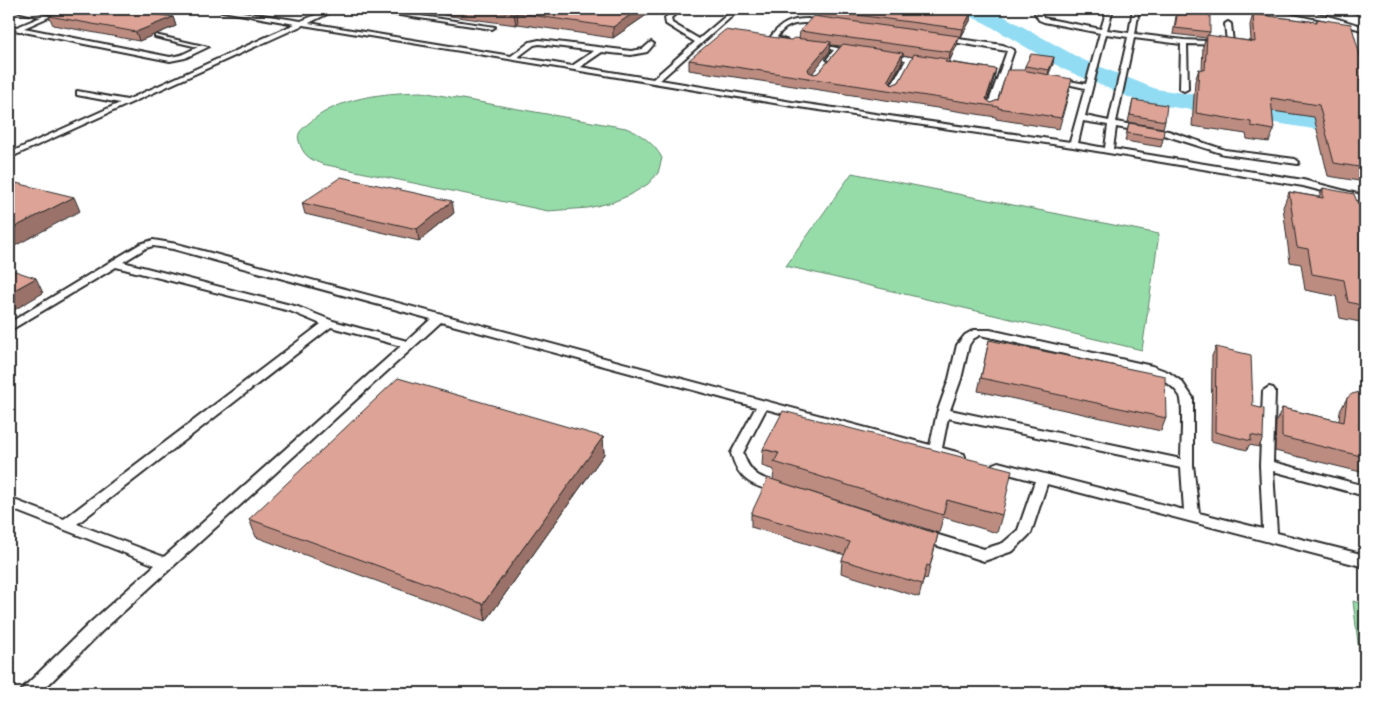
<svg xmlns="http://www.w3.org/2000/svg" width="1374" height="702" viewBox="0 0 1374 702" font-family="Dekko,sans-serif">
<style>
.green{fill:#96dca9;stroke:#60846a}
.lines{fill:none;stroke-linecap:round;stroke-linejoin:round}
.river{fill:#92dcf3;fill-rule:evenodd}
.lane-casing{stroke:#2b2b2b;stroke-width:4}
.lane{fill:#fff;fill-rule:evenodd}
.wall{fill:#bd8c81;stroke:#2b2b2b;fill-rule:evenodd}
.shaded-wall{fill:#9a7269;stroke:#2b2b2b}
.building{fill:#dca396;stroke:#2b2b2b}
</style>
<rect width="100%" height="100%" fill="#fff"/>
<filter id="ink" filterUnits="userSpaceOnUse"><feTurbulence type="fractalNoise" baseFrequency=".02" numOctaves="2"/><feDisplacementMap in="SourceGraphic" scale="10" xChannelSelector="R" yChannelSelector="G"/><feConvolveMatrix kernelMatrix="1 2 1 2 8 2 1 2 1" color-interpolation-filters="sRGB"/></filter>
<g filter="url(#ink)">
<path class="green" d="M422,92L626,128C641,134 654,143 662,158L658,173L648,184L630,195L613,202L588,208L548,211L322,164C309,159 303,155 299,141C296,133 303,128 309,123C339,97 383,93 422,92Z
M852,173L1159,234L1142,350L786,266Z
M1353,601L1365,605V693H1364Z"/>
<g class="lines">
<path class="river" d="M962,9H991L1081,59L1156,89L1365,119V137L1140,102L1063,69L985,23L965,14Z"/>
<g class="lane-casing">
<path id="lane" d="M9,9H20L51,16L24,28L170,57L181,55L198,47L155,37V35L208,47L185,58L170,61L9,29V25L17,27L41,17Z
M211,9H224L301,21L330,9H337L309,23L511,56L530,42L539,40L631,51L643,49L651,42L654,44L647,52L631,55L602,52L580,67L653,79L695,42L666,24L665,18L675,9H681L671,18L672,23L699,39L734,9H740L660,80L792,102L1070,142L1085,88L1053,81L1057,79L1086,84L1100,33L1044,22L1039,20L1035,13L1036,9H1042L1041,13L1043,18L1048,19L1101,29L1107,9H1113L1107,30L1129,33L1133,9H1139L1135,34L1184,40L1227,42L1225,24L1228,22L1231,24L1233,43L1231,45L1187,44L1188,89L1184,91L1180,89L1181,44L1134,38L1116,122L1168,131L1225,150L1295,159L1299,162L1298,164L1224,154L1164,135L1116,127L1113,149L1303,180L1365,196V202L1303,186L1073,147L792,106L303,25L9,158V153L120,103L77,95V91L127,100L295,24ZM1106,34L1128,37L1109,121L1085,116ZM539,44L594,51L572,66L518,57L534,45ZM1083,121L1108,125L1105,148L1078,143Z
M360,9H374L495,27L492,29Z
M1275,9C1305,7 1337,19 1365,27V31L1327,20Z
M1346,9L1365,11V15L1347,10Z
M808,19L826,23L823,25C805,22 788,20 777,37L788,41V43L770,38C780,24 790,19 808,19Z
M943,37L1003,45L1014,50L993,112L986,110L1007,51L941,40L940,39Z
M817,44L842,49L830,61L827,59L834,50L815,47L814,46Z
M889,54L925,59L928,61L925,63L912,61L896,91L892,93L888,91L906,60L887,57V55Z
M153,240L177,244L930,445L937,413L949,379L957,345L965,335L974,330H990L1152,366L1168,372L1182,382L1193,398V465L1199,513L1263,529L1260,465L1263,391L1269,387L1273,388L1275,391L1273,462L1365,486V496L1273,471L1277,533L1365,555V567L1047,484L1031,533L1013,551L984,561L917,539L915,535L917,531L922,530L984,549L1003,543L1018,530L1035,481L993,470L991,467L993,464L998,462L1184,510L1181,468L948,418L942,448L964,454L965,457L964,460L959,461L766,409L743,453C751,477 762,478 784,485L786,488L784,491L779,493C752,485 739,482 731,453L756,407L441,322L101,632L40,693H21L23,688L91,622L155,565L9,508V498L64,519L321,324L290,311L116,267L9,331V323L140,244ZM153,246L173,249L431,319L407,341L333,321L298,307L123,262L146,248ZM331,327L401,346L164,557L77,524ZM980,335L1145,372C1158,377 1172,383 1180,396C1184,404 1181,447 1181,459L950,410L961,379L969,345L973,339Z"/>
</g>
<use href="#lane" class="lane"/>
</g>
<path class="wall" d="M442,9H649L648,10V14L613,38L518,24L516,25L443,15Z
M771,9H942L971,12L970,21L961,37H959L957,45L949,62L996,69L994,78L987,100L991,103L998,100L1024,71L1025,66L1053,64L1048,75L1070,89L1059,129L996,119V117L689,70V60L799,39L800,31L818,17L819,15ZM831,45L841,46L818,73L814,74L812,73L830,51ZM903,55L913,57L899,82L892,85L890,83L902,62Z
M1178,9L1210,32L1208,36L1251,41L1250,25L1253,14L1316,22L1317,19L1360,55L1365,56V182L1328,176L1314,117L1272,111L1274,130L1269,142L1247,139L1246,134L1192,126L1195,81L1199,69L1202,70L1203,46L1206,38L1173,34L1176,16Z
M49,16L173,17L176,26L139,41L53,25Z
M1133,100L1165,121L1163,128L1128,122Z
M1129,123L1163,139L1161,147L1125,141Z
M1323,188L1358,204L1365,205V323L1340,318L1336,296L1305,290L1301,264L1290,262L1283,207L1289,192L1319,197Z
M302,203L454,213L419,241L305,214Z
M989,340L1166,418L1161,431L978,391Z
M1216,347L1253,406L1263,438L1259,447L1249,445L1247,450L1211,441L1212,356Z
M1365,393V473L1275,451L1276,422L1282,408L1339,421L1340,411L1347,398Z
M603,437L604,454L486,621L256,537L249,519Z
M763,449L1002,515L997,533L943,517L939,533L773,480L774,470L762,466Z
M751,514L938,534L927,579L924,578L919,597L841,573L842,560L845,555L751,527Z"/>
<path class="shaded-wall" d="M639,9H649L648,10V14L613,38V27Z
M971,12L970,21L961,37L963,29Z
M517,13L518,24L516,25L514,14Z
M173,17L176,26L139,41L136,32Z
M959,36L957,45L949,62L950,52Z
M831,42L830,51L808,79V69Z
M903,53L902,62L886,90L888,80Z
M1054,57L1053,64L1048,76L1049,70Z
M996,69L994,78L986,105V99Z
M74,197L80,211L9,249V230Z
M452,201L454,213L419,241L417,229Z
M36,278L43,293L9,313V293Z
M603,437L604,454L486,621L483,604Z"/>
<path class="building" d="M69,9H125L173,17L136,32L49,16Z
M477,9H639L613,27L517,13L514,14Z
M820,9H942L971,12L963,29L819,10Z
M1178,9L1210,13V32L1175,28Z
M1253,14L1317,22V19L1351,24L1360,55L1365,56V168L1334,163L1319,105L1271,98L1274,130L1251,126V122L1196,113L1199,69L1205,70L1207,35L1255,42Z
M813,16L959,36L950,52L800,31Z
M725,30L791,40L794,38L831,42L808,69L809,72L814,74L818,73L843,44L903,53L888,80L892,85L899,82L914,54L947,59L945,62L996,69L986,99L991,103L998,100L1007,70H1022L1072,79L1061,118L998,108L999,107L689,60Z
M1031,54L1054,57L1049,70L1025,66Z
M1133,100L1167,105L1165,121L1130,115Z
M1129,123L1164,129L1163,139L1127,133Z
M341,177L452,201L417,229L302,203Z
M16,183L74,197L9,230V187Z
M1323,188L1354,194L1358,204L1365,205V306L1348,302L1344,280L1312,274L1308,249L1297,247L1289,192L1323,198Z
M9,269L36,278L9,293Z
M989,340L1165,376L1166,418L981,378Z
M1216,347L1251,355L1253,406L1264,409L1263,438L1251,435V441L1215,432Z
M398,378L603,437L483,604L249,519Z
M1360,392L1365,393V457L1282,437V408L1344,422L1347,398L1352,394Z
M783,411L1012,470L1002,515L947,500L943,515L774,462L779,453L763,449Z
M768,478L938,534L930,566L927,565L922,584L842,560L850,542L751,514Z"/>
</g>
<rect width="1374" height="702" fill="none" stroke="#fff" stroke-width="30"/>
<rect x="15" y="15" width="1344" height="672" fill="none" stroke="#2b2b2b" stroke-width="2" filter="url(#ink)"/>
</svg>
